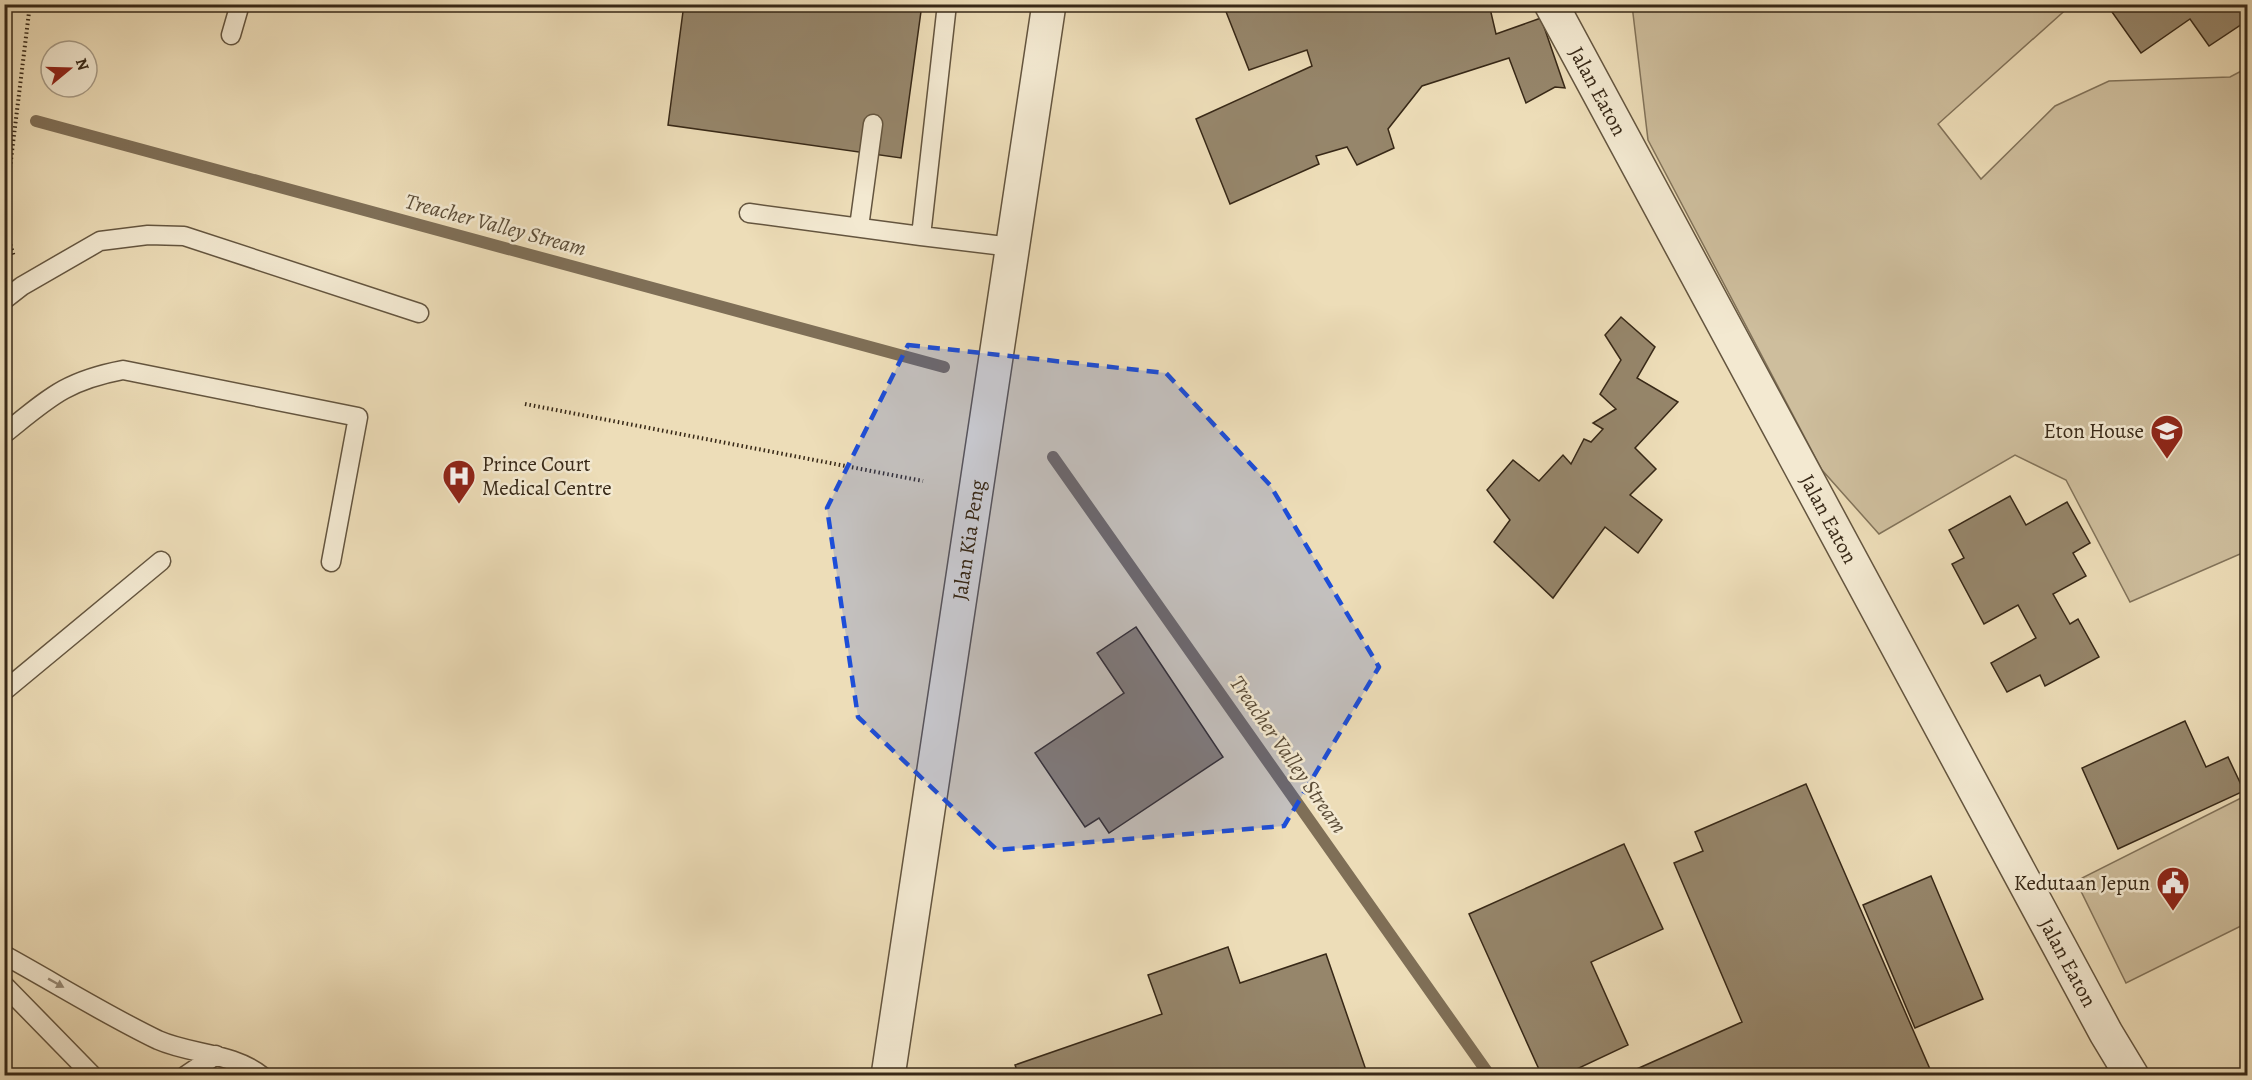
<svg xmlns="http://www.w3.org/2000/svg" width="2252" height="1080" viewBox="0 0 2252 1080" font-family="Alegreya,serif">
<style>
.green{fill:#cebe9d;stroke:#82735a;stroke-width:1.5}
.lines{fill:none;stroke-linecap:round;stroke-linejoin:round}
.stream{stroke:#7f6f57;stroke-width:12}
.building{fill:#96866b;stroke:#372817;stroke-width:1.5}
.service-casing{stroke:#64553f;stroke-width:21}
.minor-casing{stroke:#64553f;stroke-width:36}
.tertiary-casing{stroke:#64553f;stroke-width:36}
.path{stroke:#372817;stroke-width:4;stroke-dasharray:1.5 3;stroke-linecap:butt}
.service{stroke:#f3e9d1;stroke-width:18}
.minor{stroke:#f3e9d1;stroke-width:33}
.tertiary{stroke:#f3e9d1;stroke-width:33}
.oneway{fill:#958874}
.marked{fill:#1d4ed8;fill-opacity:0.2;stroke:#1d4ed8;stroke-width:4.5;stroke-dasharray:12 8;stroke-linejoin:round}
.labels{text-anchor:middle;stroke-width:5;stroke-linejoin:round;paint-order:stroke}
.street-label{font-size:21px;fill:#372817;stroke:#f3e9d1}
.poi-label{font-size:21px;fill:#372817;stroke:#f3e9d1;text-anchor:end}
.water-label{font-size:22px;font-style:italic;fill:#5b4c37;stroke:#f3e9d1}
</style>
<rect width="100%" height="100%" fill="#edddb8"/>
<filter id="stains"><feTurbulence type="fractalNoise" baseFrequency=".00333" numOctaves="4"/><feColorMatrix values="0 0 0 0 .2 0 0 0 0 .09 0 0 0 0 .02 0 0 0 .5 -.17"/></filter>
<radialGradient id="worn" r=".72"><stop offset=".6" stop-color="#630" stop-opacity="0"/><stop offset="1" stop-color="#630" stop-opacity=".3"/></radialGradient>
<path class="green" d="M1632,5H2071L1938,124L1981,179L2055,106L2109,81L2230,77L2247,68V551L2130,602L2066,480L2015,455L1879,534L1822,470L1648,140Z
M2247,795V923L2126,983L2076,881Z"/>
<g class="lines">
<path class="stream" d="M36,121L944,367
M1053,457L1490,1076"/>
</g>
<path class="building" d="M684,4H922L901,158L668,125Z
M1223,4H1437L1439,9L1451,4H1489L1496,34L1541,18L1565,88L1555,87L1526,103L1509,58L1422,86L1388,129L1394,148L1357,165L1347,147L1316,156L1319,164L1230,204L1196,119L1312,66L1307,50L1249,70Z
M2123,4H2248V20L2209,46L2190,19L2141,53L2112,12Z
M1621,317L1655,347L1637,378L1678,402L1635,448L1656,469L1630,495L1662,520L1638,553L1605,527L1553,598L1494,542L1510,520L1487,490L1513,460L1539,481L1563,455L1571,464L1584,439L1591,442L1603,429L1593,423L1616,409L1600,394L1621,360L1605,335Z
M2010,496L2026,525L2067,502L2090,543L2073,553L2086,576L2053,594L2070,624L2078,619L2099,657L2045,686L2040,675L2007,692L1991,663L2036,638L2018,605L1984,624L1952,564L1964,558L1949,530Z
M1136,627L1223,757L1109,833L1099,818L1085,827L1035,753L1124,693L1097,653Z
M2185,721L2206,767L2228,757L2244,791L2118,849L2082,768Z
M1806,784L1933,1076H1621L1742,1022L1674,863L1703,851L1695,832Z
M1624,844L1663,929L1591,962L1628,1045L1562,1076H1542L1469,914Z
M1931,876L1983,999L1915,1028L1863,905Z
M1228,947L1240,983L1326,954L1368,1076H1019L1015,1065L1162,1014L1148,975Z"/>
<g class="lines">
<g class="service-casing">
<path id="service" d="M947,4L921,236L1012,247
M231,35L240,4
M749,213L921,236
M859,227L873,124
M4,300L22,286L100,241L148,235L184,236L419,313
M4,434C49,398 65,381 123,370L358,417L331,562
M4,691L161,561
M4,955C55,983 106,1015 158,1040C192,1055 232,1052 262,1076
M4,985L93,1076
M185,1076L216,1055"/>
</g>
<g class="minor-casing">
<g id="minor">
<path id="s1" d="M1551,4L2106,1033L2132,1076"/>
</g>
</g>
<g class="tertiary-casing">
<g id="tertiary">
<path id="s2" d="M888,1076L1049,4"/>
</g>
</g>
<path class="path" d="M4,217L30,4
M4,223L14,257
M525,404L923,481"/>
<use href="#service" class="service"/>
<use href="#minor" class="minor"/>
<use href="#tertiary" class="tertiary"/>
</g>
<defs><path id="oneway-solid" d="M-6-.8H1V-3.2L6.5 0L1 3.2V.8H-6Z" transform="scale(1.5)"/></defs>
<use class="oneway" href="#oneway-solid" transform="translate(56 983) rotate(29)"/>
<path class="marked" d="M908,345L1166,373L1270,485L1379,667L1284,826L997,850L858,717L827,508Z"/>
<defs>
<g id="school-pin" transform="scale(1.725)"><path d="M0 17L-7.5 6A9.5 9.5 0 1 1 7.5 6Z" fill="#8f2418" stroke="#f3e9d1"/><path d="M0-5L7-2L0 1L-7-2ZM-4 1L0 2.5L4 1V4Q0 6-4 4Z" fill="#fff"/></g>
<g id="hospital-pin" transform="scale(1.725)"><path d="M0 17L-7.5 6A9.5 9.5 0 1 1 7.5 6Z" fill="#8f2418" stroke="#f3e9d1"/><path d="M-5-5h3v3.5h4V-5h3V5h-3V1.5h-4V5h-3Z" fill="#fff"/></g>
<g id="civic-pin" transform="scale(1.725)"><path d="M0 17L-7.5 6A9.5 9.5 0 1 1 7.5 6Z" fill="#8f2418" stroke="#f3e9d1"/><path d="M-.6-6.5H3V-4.5H.6V-3L4-1V1h2V6H-6V1h2V-1L-.6-3ZM-1.2 2.5V6h2.4V2.5Z" fill="#fff"/></g>
</defs>
<g fill-rule="evenodd">
<use href="#school-pin" x="2167" y="431"/>
<use href="#hospital-pin" x="459" y="476"/>
<use href="#civic-pin" x="2173" y="883"/>
</g>
<g class="labels">
<g class="street-label">
<text dy="7" stroke="none"><textPath href="#s1" startOffset="99">Jalan Eaton</textPath></text>
<text dy="7" stroke="none"><textPath href="#s1" startOffset="585">Jalan Eaton</textPath></text>
<text dy="7" stroke="none"><textPath href="#s2" startOffset="542">Jalan Kia Peng</textPath></text>
<text dy="7" stroke="none"><textPath href="#s1" startOffset="1089">Jalan Eaton</textPath></text>
</g>
<g class="poi-label">
<text x="2144" y="438">Eton House</text>
<text x="482" y="471" text-anchor="start">Prince Court<tspan x="482" dy="24">Medical Centre</tspan></text>
<text x="2150" y="890">Kedutaan Jepun</text>
</g>
<g class="water-label">
<text transform="translate(496 224) rotate(15)" y="8">Treacher Valley Stream</text>
<text transform="translate(1289 754) rotate(55)" y="8">Treacher Valley Stream</text>
</g>
</g>
<rect width="2252" height="1080" fill="none" stroke="#edddb8" stroke-width="24"/>
<rect x="6" y="6" width="2240" height="1068" fill="none" stroke="#372817" stroke-width="3"/>
<rect x="12" y="12" width="2228" height="1056" fill="none" stroke="#372817" stroke-width="1.5"/>
<g transform="translate(69 69) rotate(71)"><circle r="28" fill="#f3e9d1" stroke="#a89c87" stroke-width="1.5"/>
<path d="M0-4.5L10 22L0 15L-10 22Z" fill="#8f2418"/>
<text y="-9" font-size="16" font-weight="bold" text-anchor="middle" fill="#372817">N</text>
</g>
<rect width="100%" height="100%" filter="url(#stains)"/>
<rect width="100%" height="100%" fill="url(#worn)"/>
</svg>
